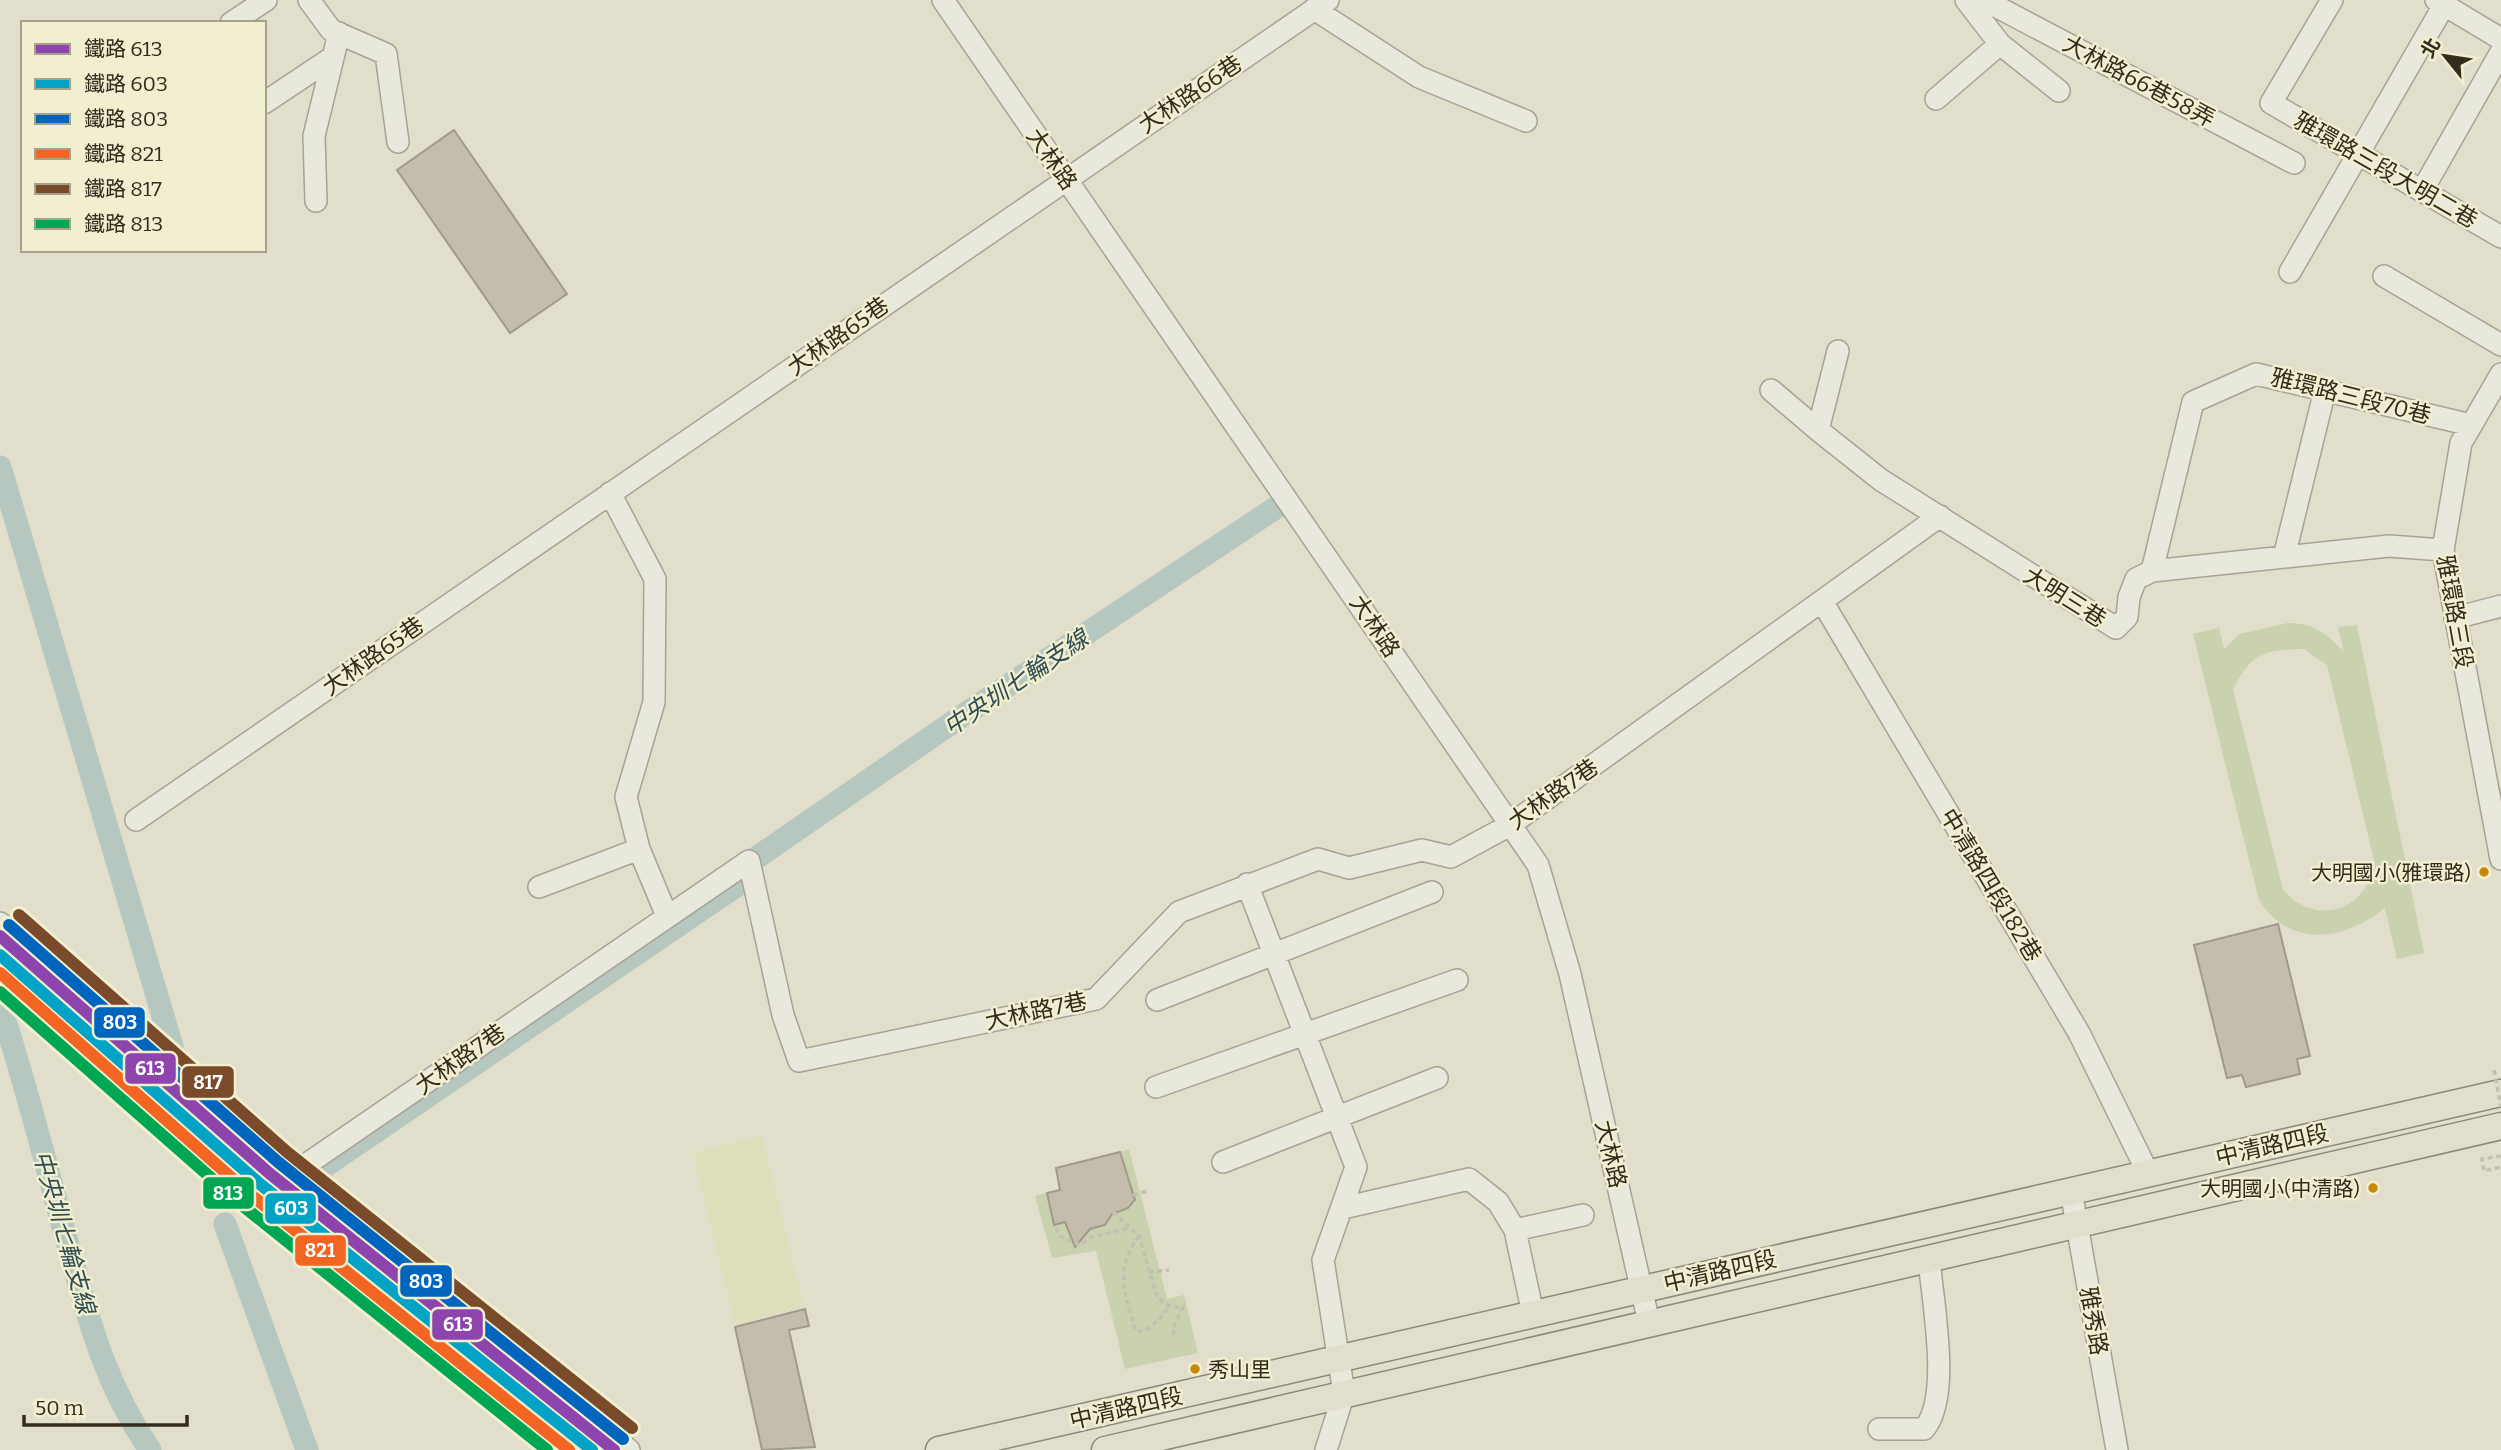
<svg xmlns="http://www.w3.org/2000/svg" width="2501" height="1450" viewBox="0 0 2501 1450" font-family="Bitter,'Noto Sans TC',serif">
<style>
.farmland{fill:#dfdfbc}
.green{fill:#cad1ae;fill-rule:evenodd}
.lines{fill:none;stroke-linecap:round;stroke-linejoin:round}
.canal{stroke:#b6c7bf;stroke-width:23}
.building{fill:#c4bdac;stroke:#a09a8b;stroke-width:2}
.minor-casing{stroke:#a6a295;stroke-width:24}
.major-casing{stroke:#8b887b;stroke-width:29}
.path{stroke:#c2c0b3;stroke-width:3.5;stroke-dasharray:5 3.5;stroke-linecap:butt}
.minor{stroke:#e9e8dc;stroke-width:21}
.major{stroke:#e0dfce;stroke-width:26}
.path-bridge{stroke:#c2c0b3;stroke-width:3.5;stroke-dasharray:5 3.5;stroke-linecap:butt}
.rail-1-casing{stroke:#f2efd0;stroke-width:18}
.rail-2-casing{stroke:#f2efd0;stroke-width:18}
.rail-3-casing{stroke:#f2efd0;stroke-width:18}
.rail-4-casing{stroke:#f2efd0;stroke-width:18}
.rail-5-casing{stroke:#f2efd0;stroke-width:18}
.rail-6-casing{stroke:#f2efd0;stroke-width:18}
.rail-1{stroke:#8e44ad;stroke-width:12}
.rail-2{stroke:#03a3c5;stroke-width:12}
.rail-3{stroke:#0065bd;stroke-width:12}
.rail-4{stroke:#f26522;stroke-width:12}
.rail-5{stroke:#7a4b2a;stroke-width:12}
.rail-6{stroke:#00a651;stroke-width:12}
.bus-dot{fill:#c68808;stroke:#f2efd0;stroke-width:2.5}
.labels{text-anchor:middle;stroke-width:5;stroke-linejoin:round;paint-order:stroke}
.bus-label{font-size:21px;fill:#332c1e;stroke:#f2efd0;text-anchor:end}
.street-label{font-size:23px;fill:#332c1e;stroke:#f2efd0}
.water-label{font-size:24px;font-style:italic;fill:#2e4c51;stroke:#f2efd0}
.line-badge{stroke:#f2efd0;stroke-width:2.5}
.badge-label{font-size:19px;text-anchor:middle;font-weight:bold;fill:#fff}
</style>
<rect width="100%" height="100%" fill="#e1dfcb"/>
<path class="farmland" d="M762,1136L804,1307L735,1325L693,1153Z"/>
<path class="green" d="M2288,623C2314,623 2326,633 2344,652L2338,627L2357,625L2424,953L2397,959L2385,908C2344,941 2290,949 2259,900L2193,634L2219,628L2224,649L2240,634ZM2304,649L2327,665L2375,864C2366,911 2315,927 2283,890L2233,690C2249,654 2266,649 2304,649Z
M1129,1149L1167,1299L1184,1295L1198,1353L1125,1369L1096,1251L1052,1258L1035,1196L1047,1193L1054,1225L1066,1222L1078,1241L1083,1240L1086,1230L1105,1225L1115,1209L1121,1211L1136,1203L1120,1152Z"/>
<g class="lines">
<path class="canal" d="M0,467L179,1070
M756,858L953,722L1277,507
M0,1005C24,1078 43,1153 63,1227C86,1309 101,1378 150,1450
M309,1177L736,886
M225,1224L307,1450"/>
</g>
<path class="building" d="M454,130L567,294L510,333L397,170Z
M2278,924L2310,1056L2297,1059L2300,1074L2246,1087L2242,1075L2227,1078L2194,945Z
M1120,1152L1135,1200L1128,1208L1112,1214L1105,1225L1090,1229L1075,1247L1065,1222L1054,1225L1047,1193L1060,1190L1056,1168Z
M805,1309L809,1326L789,1330L815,1447L762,1450L735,1327Z"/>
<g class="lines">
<g class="minor-casing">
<path id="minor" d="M309,0L331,30L386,54L398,142
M943,0L1538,865L1570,974L1649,1323
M1966,0L2000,44L2059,91
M1984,0L2294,163
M2332,0L2271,103L2501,237
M2436,0L2501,39
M1314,9L1419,77L1526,121
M231,23L266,0
M1936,99L2000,44
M264,103L333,57
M2422,191L2501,52
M316,201L314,136L339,33
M2290,272L2447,0
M2384,276L2501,345
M1838,351L1818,430L1881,480L2116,628L2127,617L2129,597L2136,579L2152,571L2389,546L2443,550
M2501,374L2461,443L2443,550L2501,859
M1771,390L1818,430
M610,493L655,579L654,702L626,797L639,849L667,916
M2284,557L2325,390
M2152,571L2193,402L2256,374L2471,425
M1823,603L2079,1033L2148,1173
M2455,618L2501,606
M136,820L1328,0
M1247,884L1356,1167L1323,1260L1344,1393L1326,1450
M539,887L639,849
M0,923L278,1165L629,1450
M0,933L19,998
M0,981L242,1191L556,1450
M1157,1000L1432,892
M1156,1087L1457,980
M310,1162L749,861L783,1015L799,1061L1096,999L1179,912L1318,859L1349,868L1422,850L1451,857L1510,825L1940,516
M1223,1162L1437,1078
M2071,1191L2117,1450
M256,1202L292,1177
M1343,1208L1469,1179L1498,1202L1515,1230
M1533,1314L1515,1230L1583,1215
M1879,1429H1924C1952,1397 1932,1300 1929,1258"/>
</g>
<g class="major-casing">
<path id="major" d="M939,1450L2501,1093
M1105,1450L2501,1126"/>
</g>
<path class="path" d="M2501,1156L2482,1159L2484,1171L2501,1167
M1133,1195L1148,1191
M1113,1212L1139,1236L1156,1294C1164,1306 1169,1307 1183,1307L1173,1328L1174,1335
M1056,1228L1061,1237L1080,1245L1089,1238L1129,1228
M1139,1236C1121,1260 1120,1283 1130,1311C1133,1319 1132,1325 1137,1332C1153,1329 1159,1319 1168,1308
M1149,1272L1169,1270"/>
<use href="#minor" class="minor"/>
<use href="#major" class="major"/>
<path class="path-bridge" d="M2494,1070L2501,1107"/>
<g class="rail-1-casing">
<path id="rail-1" d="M0,936L269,1173L614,1450"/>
</g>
<g class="rail-2-casing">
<path id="rail-2" d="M0,955L260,1184L592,1450"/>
</g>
<g class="rail-3-casing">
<path id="rail-3" d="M9,925L278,1162L623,1439"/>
</g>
<g class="rail-4-casing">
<path id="rail-4" d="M0,973L251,1195L569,1450"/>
</g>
<g class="rail-5-casing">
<path id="rail-5" d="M19,915L287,1152L632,1428"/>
</g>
<g class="rail-6-casing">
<path id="rail-6" d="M0,992L243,1206L547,1450"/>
</g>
<use href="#rail-1" class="rail-1"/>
<use href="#rail-2" class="rail-2"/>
<use href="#rail-3" class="rail-3"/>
<use href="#rail-4" class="rail-4"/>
<use href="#rail-5" class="rail-5"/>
<use href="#rail-6" class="rail-6"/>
</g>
<g class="bus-dot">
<circle cx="2484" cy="872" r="6"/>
<circle cx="2373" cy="1188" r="6"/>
<circle cx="1195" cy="1369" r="6"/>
</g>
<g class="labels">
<g class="bus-label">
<text x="2471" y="880">大明國小(雅環路)</text>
<text x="2360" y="1196">大明國小(中清路)</text>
<text x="1208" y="1377" text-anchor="start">秀山里</text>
</g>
<g class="street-label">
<text transform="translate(2139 81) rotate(28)" y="8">大林路66巷58弄</text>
<text transform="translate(1190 94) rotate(-34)" y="8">大林路66巷</text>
<text transform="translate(1052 159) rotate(55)" y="8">大林路</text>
<text transform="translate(2386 170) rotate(30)" y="8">雅環路三段大明二巷</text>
<text transform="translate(838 336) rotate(-35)" y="8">大林路65巷</text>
<text transform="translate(2351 396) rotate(14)" y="8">雅環路三段70巷</text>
<text transform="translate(2065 597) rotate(32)" y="8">大明三巷</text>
<text transform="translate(2455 612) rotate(80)" y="8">雅環路三段</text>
<text transform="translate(1375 626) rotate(56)" y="8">大林路</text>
<text transform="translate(373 656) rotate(-35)" y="8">大林路65巷</text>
<text transform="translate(1553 794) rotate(-35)" y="8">大林路7巷</text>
<text transform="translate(1991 885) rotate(59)" y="8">中清路四段182巷</text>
<text transform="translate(1036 1011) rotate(-12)" y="8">大林路7巷</text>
<text transform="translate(460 1059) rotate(-35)" y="8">大林路7巷</text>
<text transform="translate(2272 1145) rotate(-13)" y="8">中清路四段</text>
<text transform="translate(1611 1154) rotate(77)" y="8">大林路</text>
<text transform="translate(1720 1271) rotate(-13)" y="8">中清路四段</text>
<text transform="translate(2094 1321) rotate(80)" y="8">雅秀路</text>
<text transform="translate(1126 1408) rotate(-13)" y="8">中清路四段</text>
</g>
<g class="water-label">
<text transform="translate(1016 683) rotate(-34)" y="8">中央圳七輪支線</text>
<text transform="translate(64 1232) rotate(74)" y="8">中央圳七輪支線</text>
</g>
</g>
<g class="line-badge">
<rect x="93" y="1006" width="53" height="33" rx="7" fill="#0065bd"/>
<rect x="124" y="1052" width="53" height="33" rx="7" fill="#8e44ad"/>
<rect x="181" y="1065" width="54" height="34" rx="7" fill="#7a4b2a"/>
<rect x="202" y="1176" width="53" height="34" rx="7" fill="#00a651"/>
<rect x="264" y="1192" width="53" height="33" rx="7" fill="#03a3c5"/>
<rect x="294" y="1234" width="53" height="33" rx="7" fill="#f26522"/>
<rect x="399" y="1264" width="54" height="34" rx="7" fill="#0065bd"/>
<rect x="431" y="1308" width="53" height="33" rx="7" fill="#8e44ad"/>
</g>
<g class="badge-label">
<text x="120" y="1029">803</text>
<text x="150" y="1075">613</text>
<text x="208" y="1089">817</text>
<text x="228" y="1200">813</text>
<text x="291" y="1215">603</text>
<text x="320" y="1257">821</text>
<text x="426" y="1288">803</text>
<text x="458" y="1331">613</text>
</g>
<rect x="21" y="21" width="245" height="231" fill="#f2efd0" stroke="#a6a189" stroke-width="2"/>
<rect x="35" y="44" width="35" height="10" fill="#8e44ad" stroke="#a6a189" stroke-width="2"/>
<text x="84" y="56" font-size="21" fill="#332c1e">鐵路 613</text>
<rect x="35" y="79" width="35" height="10" fill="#03a3c5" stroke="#a6a189" stroke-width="2"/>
<text x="84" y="91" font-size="21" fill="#332c1e">鐵路 603</text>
<rect x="35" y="114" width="35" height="10" fill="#0065bd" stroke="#a6a189" stroke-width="2"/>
<text x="84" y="126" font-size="21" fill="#332c1e">鐵路 803</text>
<rect x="35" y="149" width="35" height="10" fill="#f26522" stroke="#a6a189" stroke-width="2"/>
<text x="84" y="161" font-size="21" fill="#332c1e">鐵路 821</text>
<rect x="35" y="184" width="35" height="10" fill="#7a4b2a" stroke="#a6a189" stroke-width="2"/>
<text x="84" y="196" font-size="21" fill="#332c1e">鐵路 817</text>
<rect x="35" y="219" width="35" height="10" fill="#00a651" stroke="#a6a189" stroke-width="2"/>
<text x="84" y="231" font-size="21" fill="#332c1e">鐵路 813</text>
<g transform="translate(2445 56) rotate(300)" stroke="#f2efd0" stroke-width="5" paint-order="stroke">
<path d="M0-5L12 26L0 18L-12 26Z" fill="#332c1e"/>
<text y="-10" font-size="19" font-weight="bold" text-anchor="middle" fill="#332c1e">北</text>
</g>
<path d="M24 1415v10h163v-10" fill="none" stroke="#332c1e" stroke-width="3.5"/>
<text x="35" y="1415" font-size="21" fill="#332c1e" stroke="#f2efd0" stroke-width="5" paint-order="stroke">50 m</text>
</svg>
